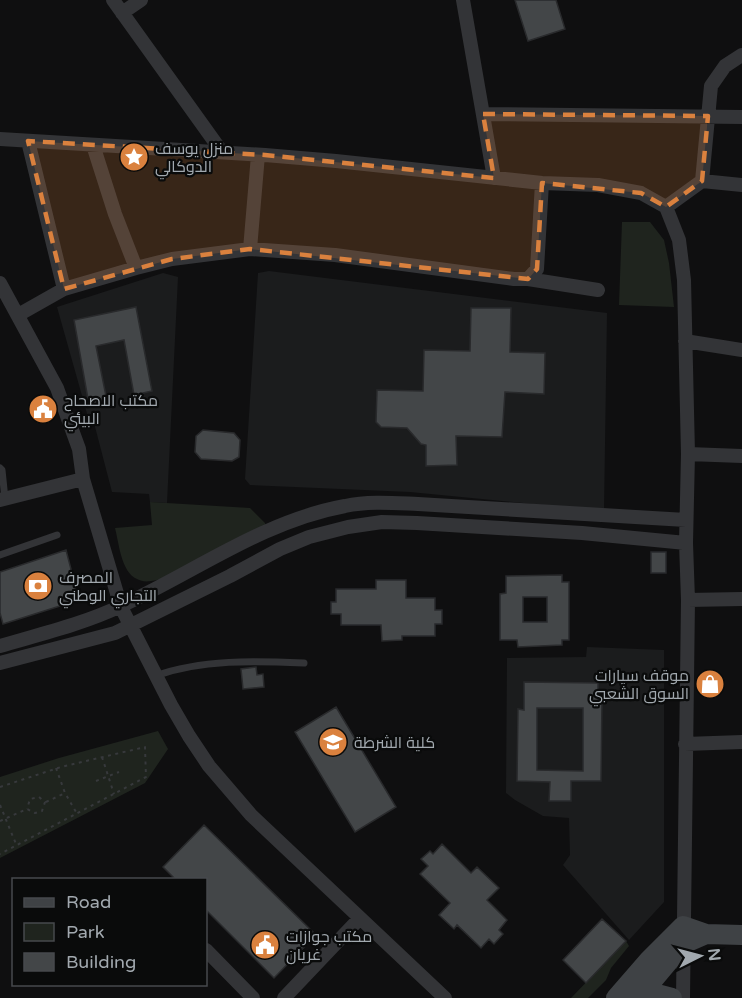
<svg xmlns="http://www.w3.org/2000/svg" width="742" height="998" viewBox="0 0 742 998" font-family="'Varela Round',Cairo,sans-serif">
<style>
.built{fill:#1b1c1d}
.green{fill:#1f241e}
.building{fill:#434648;stroke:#292a2c;stroke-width:1.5;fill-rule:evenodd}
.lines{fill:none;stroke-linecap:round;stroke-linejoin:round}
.path{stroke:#37393c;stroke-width:2;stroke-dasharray:3 4.5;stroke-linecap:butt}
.lane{stroke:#333437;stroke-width:7}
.street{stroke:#333437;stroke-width:14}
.secondary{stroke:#3f4245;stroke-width:20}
.marked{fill:#da813e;fill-opacity:0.2;stroke:#da813e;stroke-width:4.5;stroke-dasharray:12 8;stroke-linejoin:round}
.labels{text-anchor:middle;stroke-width:4.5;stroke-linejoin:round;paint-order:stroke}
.poi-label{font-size:16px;fill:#a2a9af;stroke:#0a0b0b;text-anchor:start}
</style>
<rect width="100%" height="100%" fill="#0f0f10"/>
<path class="built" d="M269,271L607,313L604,511L410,492L250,485L245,479L258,273Z
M163,273L178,277L167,503L150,502L149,494L112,492L93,419L88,417L57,307Z
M587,647L664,650V902L629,940L563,865L570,855L569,818L543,816L515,800L506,793L507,658L586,657Z"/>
<path class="green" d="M622,222H650L664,240L669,263L674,307L619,305Z
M150,502L250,508L265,523L266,526L165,578C156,580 145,584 137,579C121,572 119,543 115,528L152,525Z
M158,731L168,749L145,783L0,858V777L59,758Z
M626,941L629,946L611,968L606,980L588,998H571Z"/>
<path class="building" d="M515,0H556L565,29L528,41Z
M136,307L152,391L134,395L124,340L96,346L107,401L89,405L74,320Z
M471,308H511L510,352L545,353L544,394L505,392L502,437L456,436L457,465L426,466V445L421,444L407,428L381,427L376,422L377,390L423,391L424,350L470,351Z
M203,430L234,433L240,440L239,457L232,461L201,459L195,452L196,436Z
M66,550L79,600L3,624L0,613V572Z
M651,552H666V573H651Z
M562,575V582H569V640H562V645L518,647L517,640H500V594L506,593V576ZM523,597H547V622H523Z
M376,580H406V598H435V610H442V624H435V636H402V640L382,641L381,625H341V614H331V602H336V589H376Z
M256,667L257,675L263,674L264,687L243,689L241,669Z
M524,682L598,683V699H602L601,781H571V801H549L550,782L517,781L518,709L524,710ZM537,708H583V771L537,770Z
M336,707L396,807L355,832L295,732Z
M204,825L316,935L274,978L206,910V879H175L163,867Z
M442,844L471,873L477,867L499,888L487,900L507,920L499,930L503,934L494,944L489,939L481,948L457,925L454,929L439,915L450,903L420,874L428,866L421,859L430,851L433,854Z
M602,919L626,941L586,983L563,960Z"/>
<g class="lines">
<path class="path" d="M102,757L114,794
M56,768L65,793L76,812
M96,781L119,772
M0,787L61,767L145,747L146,777L0,854
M46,802L65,793
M0,805L16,844
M0,821L27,809L35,813L42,811L45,802L39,797L30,799L27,809"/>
<path class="lane" d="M0,468L2,470L5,499
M0,555L57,535
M155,676C202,659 255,661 304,663"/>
<path class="street" d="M113,0L222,152
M463,0L494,178
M122,13L141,0
M483,114L742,117
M0,139L265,155L336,161L542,183L598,185L641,193L666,207L679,240L684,280L688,454L686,543L688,600L683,998
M28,141L64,289
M93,145L115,214L136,268
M702,181L711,86L725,66L742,55
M666,207L702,181L742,185
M250,249L258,155
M528,279L598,290
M0,283L57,388L67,416L79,449L83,479L121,607L171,705L189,736L209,766L251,815L445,998
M18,315L64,289L136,268L172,259L250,249L335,255L514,279H528L537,269L542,183
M685,341L742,350
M688,454L742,456
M0,500L83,479
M688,600L742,599
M0,646C41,634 83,624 121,606C195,572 263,521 345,506C369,501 393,503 418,504L686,520
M0,663L115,633L230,576L280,549L309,537L348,527L382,522L417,523L582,533L686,543
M685,744L742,742
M206,950L253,998
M284,998L360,918"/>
<path class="secondary" d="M634,988L672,998
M616,998L649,960L683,926L706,934L742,935
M638,998L683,944L706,934"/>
</g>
<path class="marked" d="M483,114L708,116L702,181L666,207L641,193L542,183L537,269L528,279L250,249L172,259L64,289L28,141L265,155L494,178Z"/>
<defs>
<g id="sight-disc" transform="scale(1.5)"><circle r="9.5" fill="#da813e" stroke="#0a0b0b"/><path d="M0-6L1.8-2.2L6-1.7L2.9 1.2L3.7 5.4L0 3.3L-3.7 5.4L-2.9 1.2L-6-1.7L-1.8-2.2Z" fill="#fff"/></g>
<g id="civic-disc" transform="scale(1.5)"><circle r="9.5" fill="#da813e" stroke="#0a0b0b"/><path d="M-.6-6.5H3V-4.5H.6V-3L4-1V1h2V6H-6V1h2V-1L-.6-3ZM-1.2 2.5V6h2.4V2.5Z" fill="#fff"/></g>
<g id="bank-disc" transform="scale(1.5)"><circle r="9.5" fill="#da813e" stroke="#0a0b0b"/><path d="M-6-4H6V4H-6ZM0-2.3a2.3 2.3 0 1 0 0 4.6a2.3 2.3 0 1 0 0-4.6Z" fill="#fff"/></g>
<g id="shop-disc" transform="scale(1.5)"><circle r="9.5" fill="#da813e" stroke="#0a0b0b"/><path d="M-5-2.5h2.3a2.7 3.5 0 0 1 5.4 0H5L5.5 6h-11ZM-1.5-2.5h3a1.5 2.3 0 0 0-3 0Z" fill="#fff"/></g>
<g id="university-disc" transform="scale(1.5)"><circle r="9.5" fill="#da813e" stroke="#0a0b0b"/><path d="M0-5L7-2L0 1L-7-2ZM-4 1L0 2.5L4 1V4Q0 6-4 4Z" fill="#fff"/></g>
</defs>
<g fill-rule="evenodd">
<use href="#sight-disc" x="134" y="157"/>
<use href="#civic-disc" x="43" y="409"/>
<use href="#bank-disc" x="38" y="586"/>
<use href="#shop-disc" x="710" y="684"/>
<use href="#university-disc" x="333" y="742"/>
<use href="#civic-disc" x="265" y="945"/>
</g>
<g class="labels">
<g class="poi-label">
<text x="155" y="154">منزل يوسف<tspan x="155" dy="18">الدوكالي</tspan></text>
<text x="64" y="406">مكتب الاصحاح<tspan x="64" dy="18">البيئي</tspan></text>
<text x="59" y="583">المصرف<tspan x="59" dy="18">التجاري الوطني</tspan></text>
<text x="689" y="681" text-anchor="end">موقف سيارات<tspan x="689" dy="18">السوق الشعبي</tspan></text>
<text x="354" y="748">كلية الشرطة</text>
<text x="286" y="942">مكتب جوازات<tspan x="286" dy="18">غريان</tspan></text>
</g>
</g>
<rect x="12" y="878" width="195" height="108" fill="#0a0b0b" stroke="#474a4d" stroke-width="1.5"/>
<rect x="24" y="898" width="30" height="9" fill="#3f4245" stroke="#474a4d" stroke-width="1.5"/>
<text x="66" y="908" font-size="18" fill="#a2a9af">Road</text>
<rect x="24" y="923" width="30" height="18" fill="#1f241e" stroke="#474a4d" stroke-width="1.5"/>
<text x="66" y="938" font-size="18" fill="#a2a9af">Park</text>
<rect x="24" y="953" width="30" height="18" fill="#434648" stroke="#474a4d" stroke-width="1.5"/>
<text x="66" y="968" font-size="18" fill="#a2a9af">Building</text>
<g transform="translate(700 956) rotate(84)" stroke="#0a0b0b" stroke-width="4.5" paint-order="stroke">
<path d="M0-4.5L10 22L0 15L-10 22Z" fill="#a2a9af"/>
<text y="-9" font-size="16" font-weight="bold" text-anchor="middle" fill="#a2a9af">N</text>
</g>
</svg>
